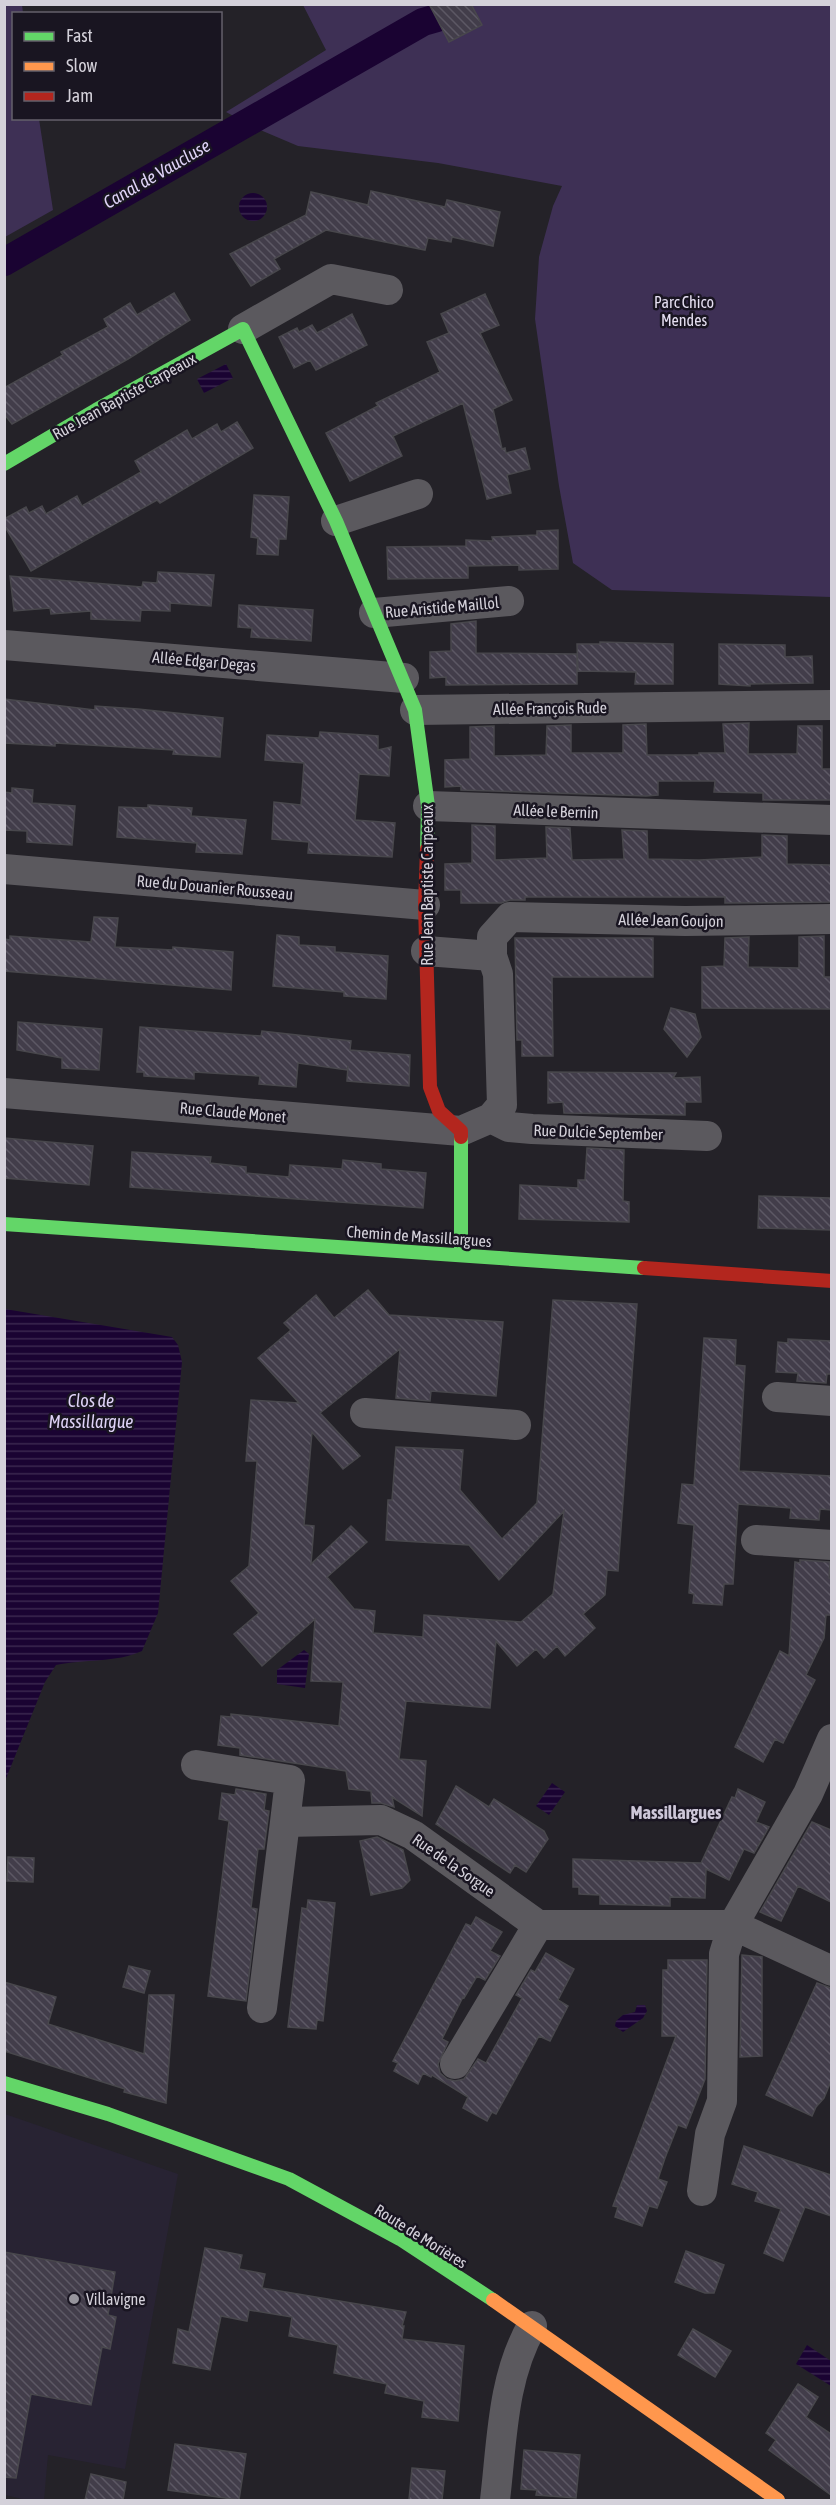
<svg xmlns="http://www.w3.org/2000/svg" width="836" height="2505" viewBox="0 0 836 2505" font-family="'Asap Condensed',sans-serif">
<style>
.built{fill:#282333}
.green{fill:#3e3055}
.water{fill:url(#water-rules)}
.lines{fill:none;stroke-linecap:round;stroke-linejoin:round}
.canal{stroke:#1a0332;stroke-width:28}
.building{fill:url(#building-back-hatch);stroke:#48474c;stroke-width:1.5}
.street{stroke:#5b595e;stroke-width:30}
.fast{stroke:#63d668;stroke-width:14}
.slow{stroke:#ff974d;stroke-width:14}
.jam{stroke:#b3261e;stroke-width:14}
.poi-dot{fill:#96949c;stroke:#191521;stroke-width:2}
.labels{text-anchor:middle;stroke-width:5;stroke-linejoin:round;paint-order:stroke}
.park-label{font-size:16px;fill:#e5dff1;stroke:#191521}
.street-label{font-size:16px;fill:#d4d1da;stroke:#191521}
.poi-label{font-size:16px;fill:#d4d1da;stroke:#191521;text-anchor:start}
.water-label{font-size:18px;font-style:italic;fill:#dfd3f7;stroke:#191521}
.neighbourhood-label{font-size:18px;font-weight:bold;fill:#cdc7d8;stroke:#191521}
</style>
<defs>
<pattern id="water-rules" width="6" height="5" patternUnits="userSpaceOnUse" patternTransform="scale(1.5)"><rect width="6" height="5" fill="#1a0332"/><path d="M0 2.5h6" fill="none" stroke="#3a274f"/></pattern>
<pattern id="building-back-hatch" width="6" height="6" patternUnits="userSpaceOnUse" patternTransform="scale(1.5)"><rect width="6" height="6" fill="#423d4a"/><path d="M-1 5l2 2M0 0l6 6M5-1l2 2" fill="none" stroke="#5c5864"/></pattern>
</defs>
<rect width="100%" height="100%" fill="#242228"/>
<path class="built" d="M5,2114L178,2174L125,2469L48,2455L44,2500H27L5,2495Z"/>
<path class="green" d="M5,4L22,5L23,13L14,14V118L39,119L53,210L5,237Z
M303,5H831V597L612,590L573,563L559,486L535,319L539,257L553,206L562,186L438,163L298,146L258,129L226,112L326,50Z"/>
<path class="water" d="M239 207a14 14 0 1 1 28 0a14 14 0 1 1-28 0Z
M226,364L233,378L204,393L197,379Z
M5,1309L172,1337L178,1345L182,1362L158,1613L142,1651C116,1663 84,1659 56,1665L45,1682L5,1781Z
M304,1650L309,1654L305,1688L277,1684V1670Z
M552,1783L565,1792L549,1815L536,1806Z
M637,2005H645L647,2011L643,2018L623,2032L615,2026L616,2021L623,2015L635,2012Z
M807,2345L831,2361V2386L796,2364Z"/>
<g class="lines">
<path class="canal" d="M4,262L423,22L437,18"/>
</g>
<path class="building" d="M429,4H471L482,25L449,42Z
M371,191L445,207L447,200L500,212L493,246L452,237L451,242L428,238L425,250L326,230L274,259L280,269L251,286L230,254L306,215L311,192L368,205Z
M174,293L190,320L128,359L12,424L4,414V388L63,355L61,352L108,327L104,319L130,303L137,315Z
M485,294L499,325L480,333L512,400L493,409L502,449L505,448L506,453L525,448L530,469L507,475L511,493L487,499L463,403L393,436L402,456L350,481L326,433L378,406L376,403L440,372L427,342L449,333L441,314Z
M352,314L367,345L316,370L310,360L294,368L279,337L297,328L299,332L312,325L317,333Z
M237,422L253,448L160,503L157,500L31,571L4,525V519L26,507L29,513L42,506L46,514L77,496L82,506L141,472L135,461L187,430L192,439L217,424L221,432Z
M254,495L289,497L286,539H279L278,555L257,554L258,538L251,537Z
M558,530V569L519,570V565L468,566V578L388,579L387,547L466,546V540L493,541L492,537L537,535V531Z
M158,572L214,575L211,606L170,603V611L141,610L140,621L91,619V611L51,614L50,608L14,611L10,576L142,587L143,582L157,583Z
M239,605L313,610L311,641L251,637L252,628L238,627Z
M476,621V653L577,654V684L446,685V677L430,678V652L451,651V624Z
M600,642L673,644V684H635L636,672L578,671L577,644H600Z
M719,644L785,645V657L812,656L813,683L750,684V686L719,684Z
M4,699L95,710V706L138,709L223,718L220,757L173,754L174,750L55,743V746L5,743Z
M749,723L748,754H797L798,726H822V769H831V800H763V793L714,792L715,781H658V795L646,796L461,790V786L445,787V760L470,759V727L494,726V756L546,755L547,726L571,725V753H623V725L646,724L647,755H699V753H725L723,724Z
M320,732L378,736V750L391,747L389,776L359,774L355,820L395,823L392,857L308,853L309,842L272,839L274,802L301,805L304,763L265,760L267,735L319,738Z
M12,788L33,790L32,803L75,806L72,845L27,842V831L4,830V792L12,793Z
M148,805L192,808L191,816L246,820L242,854L196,852L197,843L117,837L119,807L148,808Z
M472,825L495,826V860L547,858L546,827L570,828L572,860L624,859L622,830L647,831L648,859L699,860L762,857V835L787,836V864L831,865V902L725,903V897H525V900H510L501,903H461V890H445V864L472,863Z
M94,917L118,918L115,947L173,950V947L233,952L231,990L4,971V939L10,940V936L91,942Z
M277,935L299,937V945L335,947V952L388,956L386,999L344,996V992L273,986Z
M824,936V977H831V1009L702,1008V967L724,966L725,938L749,937L748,967L799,968V937Z
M515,938H653V977H552L553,1056H522V1040H517Z
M671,1008L695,1014L701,1037L687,1057L664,1029Z
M18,1022L102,1029L99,1070L62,1068V1058L17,1050Z
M140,1027L261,1036L262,1031L351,1041L350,1050L410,1055L409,1086L347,1081L348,1066L347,1070L298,1063L296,1087L259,1084L260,1076L194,1072V1079L144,1076V1072H137Z
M548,1072L676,1073L673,1078L700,1077L701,1102H685V1115L564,1113L563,1102L548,1103Z
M4,1138L93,1146L89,1185L4,1178Z
M587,1148L624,1150L623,1201L629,1202V1222L519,1219L520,1185L578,1188V1180H585Z
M132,1152L211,1157L210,1163L246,1167V1173L289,1177L290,1165L342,1169L343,1160L381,1164V1169L426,1173L423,1208L130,1187Z
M759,1196L831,1198V1230L758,1228Z
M368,1290L389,1315L503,1322L496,1396L431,1391L430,1401L396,1398L400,1349L320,1413L360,1456L343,1469L312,1432L304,1525L314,1526L311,1564L351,1526L367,1542L327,1577L354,1609L375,1611L373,1633L423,1637L424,1615L521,1622L553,1594L564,1511L499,1580L469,1545L386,1540L388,1500H392L396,1447L463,1450L460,1490L502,1539L537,1503L553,1300L637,1304L618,1571L607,1570L605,1595L583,1614L595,1628L565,1656L557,1646L544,1658L536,1649L517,1666L496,1641L490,1708L406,1701L399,1759L426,1761L422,1816L392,1797L394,1807L381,1803H372L371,1791L349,1789L346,1771L240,1755V1748L218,1745L221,1716L231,1717V1714L339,1726L343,1682L311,1681L315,1619L262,1666L234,1634L259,1613L231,1581L249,1566L257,1461H246L251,1400L299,1403L258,1358L291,1330L284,1323L316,1295L334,1318Z
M704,1338L736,1340L735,1365L745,1366L739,1471L831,1476V1510L820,1509L819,1520L790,1518L791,1508L738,1504L733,1584H724L722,1605L693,1603L694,1594L689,1593L694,1525L678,1523L682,1484L694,1485Z
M788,1339L831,1341V1374H827L826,1383L797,1381L798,1373L776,1372L778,1342L788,1343Z
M800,1560L830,1562L829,1578H831V1615H826L824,1638L806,1675L815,1680L783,1743L775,1739L763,1762L735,1747L780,1651L789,1656L795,1562L800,1563Z
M456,1786L489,1807L494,1799L544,1831L548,1839L526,1872L515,1865L510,1873L436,1824Z
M236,1789L266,1794L264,1810L269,1811L264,1849H258L251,1908L257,1909L246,2001L208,1996L229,1821L219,1819L222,1793L235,1795Z
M738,1789L765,1802L756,1822L769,1827L754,1853L744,1849L729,1880L706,1869L705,1898L670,1897V1906L600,1904V1895L579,1894V1887H573V1859L701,1863L732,1797L735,1798Z
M812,1822L831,1830V1902L798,1886L781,1921L760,1912Z
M377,1837L403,1850L410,1880L402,1888L371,1895L360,1841Z
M8,1857L34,1858L33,1882L7,1881Z
M308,1900L335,1903L323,2021L317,2020L316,2029L288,2027L302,1908L307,1909Z
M476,1917L502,1932L490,1951L500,1956L485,1980L477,1976L464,1998L463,1997L442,2039L448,2042L438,2064L440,2073L447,2079L455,2081L464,2079L478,2059L486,2063L522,1998L516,1995L531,1970L535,1972L546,1953L574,1969L558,2000L568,2006L550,2041L539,2036L496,2114L492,2112L487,2121L463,2108L468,2097L432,2075L431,2077L423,2073L418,2084L394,2071L398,2063L393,2061L466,1924L471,1926Z
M742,1955L762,1957V2056L740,2057Z
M668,1960H707L705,2079L686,2128L678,2125L665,2158L658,2179L667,2182L657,2208L649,2206L642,2226L615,2217L618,2207L613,2206L676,2036H662L663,1970H668Z
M129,1966L150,1971L144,1993L123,1987Z
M4,1982L56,1997L48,2024L144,2054L149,1995H174L166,2103L124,2092L125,2089L4,2051Z
M817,1983L831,1988V2081L824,2098L816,2107L812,2116L766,2095Z
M744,2146L831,2175V2216L805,2207L783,2261L764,2253L781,2209L755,2201L758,2192L732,2184Z
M205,2248L242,2255L239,2269L265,2274L262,2288L406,2312L402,2326H404L402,2339L464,2346L458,2421L422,2417L424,2401L385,2393L387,2384L334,2373L338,2345L289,2336L292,2317L249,2310L247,2321L221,2316L210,2370L173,2363L178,2329L189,2332Z
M686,2251L724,2265L714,2293H705L675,2282Z
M4,2252L115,2272L108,2315L116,2317L110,2349L102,2347L91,2405L31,2394L16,2478L4,2477Z
M693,2329L731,2351L715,2377L678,2355Z
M798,2384L818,2397L806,2417L831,2434V2495L769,2450L776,2440L766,2433Z
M175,2444L246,2454L239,2500L168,2490Z
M524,2450L580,2455L576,2498L536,2495L537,2490L521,2489Z
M412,2468L445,2471L442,2500H409Z
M91,2474L126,2482L123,2500H85Z"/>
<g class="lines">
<path class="street" d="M243,329L331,279L388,290
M336,521L418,494
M374,613L509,601
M4,645L404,678
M415,710L832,705
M428,806L832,820
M4,869L425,905
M426,951L492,956
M4,1093L461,1131L491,1118L502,1105L498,974L492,956V937L510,917L685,921L832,919
M491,1118L509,1127L532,1129L707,1136
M777,1397L832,1401
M365,1413L516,1425
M756,1540L832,1545
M196,1765L290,1780L285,1822
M262,2008L285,1822L381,1820L413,1835L538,1925H733L832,1971
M455,2064L538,1925
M702,2191L710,2134L722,2101L724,1954L733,1925L808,1794L832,1739
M495,2500C502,2442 502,2378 532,2326"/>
<path class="fast" d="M4,464L96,410L243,329L336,521L415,710L428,806L427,849
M461,1137V1255
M4,1224L644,1268
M4,2083L108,2114L289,2179L400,2239L493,2300"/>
<path class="slow" d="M493,2300L778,2500"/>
<path class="jam" d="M427,849L425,905L430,1087L439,1111L461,1131V1137
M644,1268L832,1281"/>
</g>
<circle class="poi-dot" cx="74" cy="2299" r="6"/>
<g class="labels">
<g class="park-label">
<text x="684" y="308">Parc Chico<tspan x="684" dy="18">Mendes</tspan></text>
</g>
<g class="street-label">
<text transform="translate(124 396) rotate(-29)" y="6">Rue Jean Baptiste Carpeaux</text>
<text transform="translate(442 607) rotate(-5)" y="6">Rue Aristide Maillol</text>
<text transform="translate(204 661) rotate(5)" y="6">Allée Edgar Degas</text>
<text transform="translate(550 708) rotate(-1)" y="6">Allée François Rude</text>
<text transform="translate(556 811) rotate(2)" y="6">Allée le Bernin</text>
<text transform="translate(427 885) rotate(-90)" y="6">Rue Jean Baptiste Carpeaux</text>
<text transform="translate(215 887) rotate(5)" y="6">Rue du Douanier Rousseau</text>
<text transform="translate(671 920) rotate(1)" y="6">Allée Jean Goujon</text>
<text transform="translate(233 1112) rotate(5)" y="6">Rue Claude Monet</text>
<text transform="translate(598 1132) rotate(2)" y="6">Rue Dulcie September</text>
<text transform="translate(419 1236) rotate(4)" y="6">Chemin de Massillargues</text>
<text transform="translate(454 1865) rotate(35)" y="6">Rue de la Sorgue</text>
<text transform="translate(421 2236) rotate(32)" y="6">Route de Morières</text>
</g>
<g class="poi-label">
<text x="86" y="2305">Villavigne</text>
</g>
<g class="water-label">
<text transform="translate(157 174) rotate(-30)" y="6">Canal de Vaucluse</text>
<text x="91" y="1407">Clos de<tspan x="91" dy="21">Massillargue</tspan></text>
</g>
<g class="neighbourhood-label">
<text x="676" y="1819">Massillargues</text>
</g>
</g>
<rect width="836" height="2505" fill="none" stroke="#d4d1da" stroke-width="12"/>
<rect x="12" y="12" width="210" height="108" fill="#191521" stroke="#64606b" stroke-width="1.5"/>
<rect x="24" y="32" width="30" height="9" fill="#63d668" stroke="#64606b" stroke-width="1.5"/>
<text x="66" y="42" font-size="18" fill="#d4d1da">Fast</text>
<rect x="24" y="62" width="30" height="9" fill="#ff974d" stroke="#64606b" stroke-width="1.5"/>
<text x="66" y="72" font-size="18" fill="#d4d1da">Slow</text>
<rect x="24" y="92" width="30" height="9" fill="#b3261e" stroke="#64606b" stroke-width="1.5"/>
<text x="66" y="102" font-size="18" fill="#d4d1da">Jam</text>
</svg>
